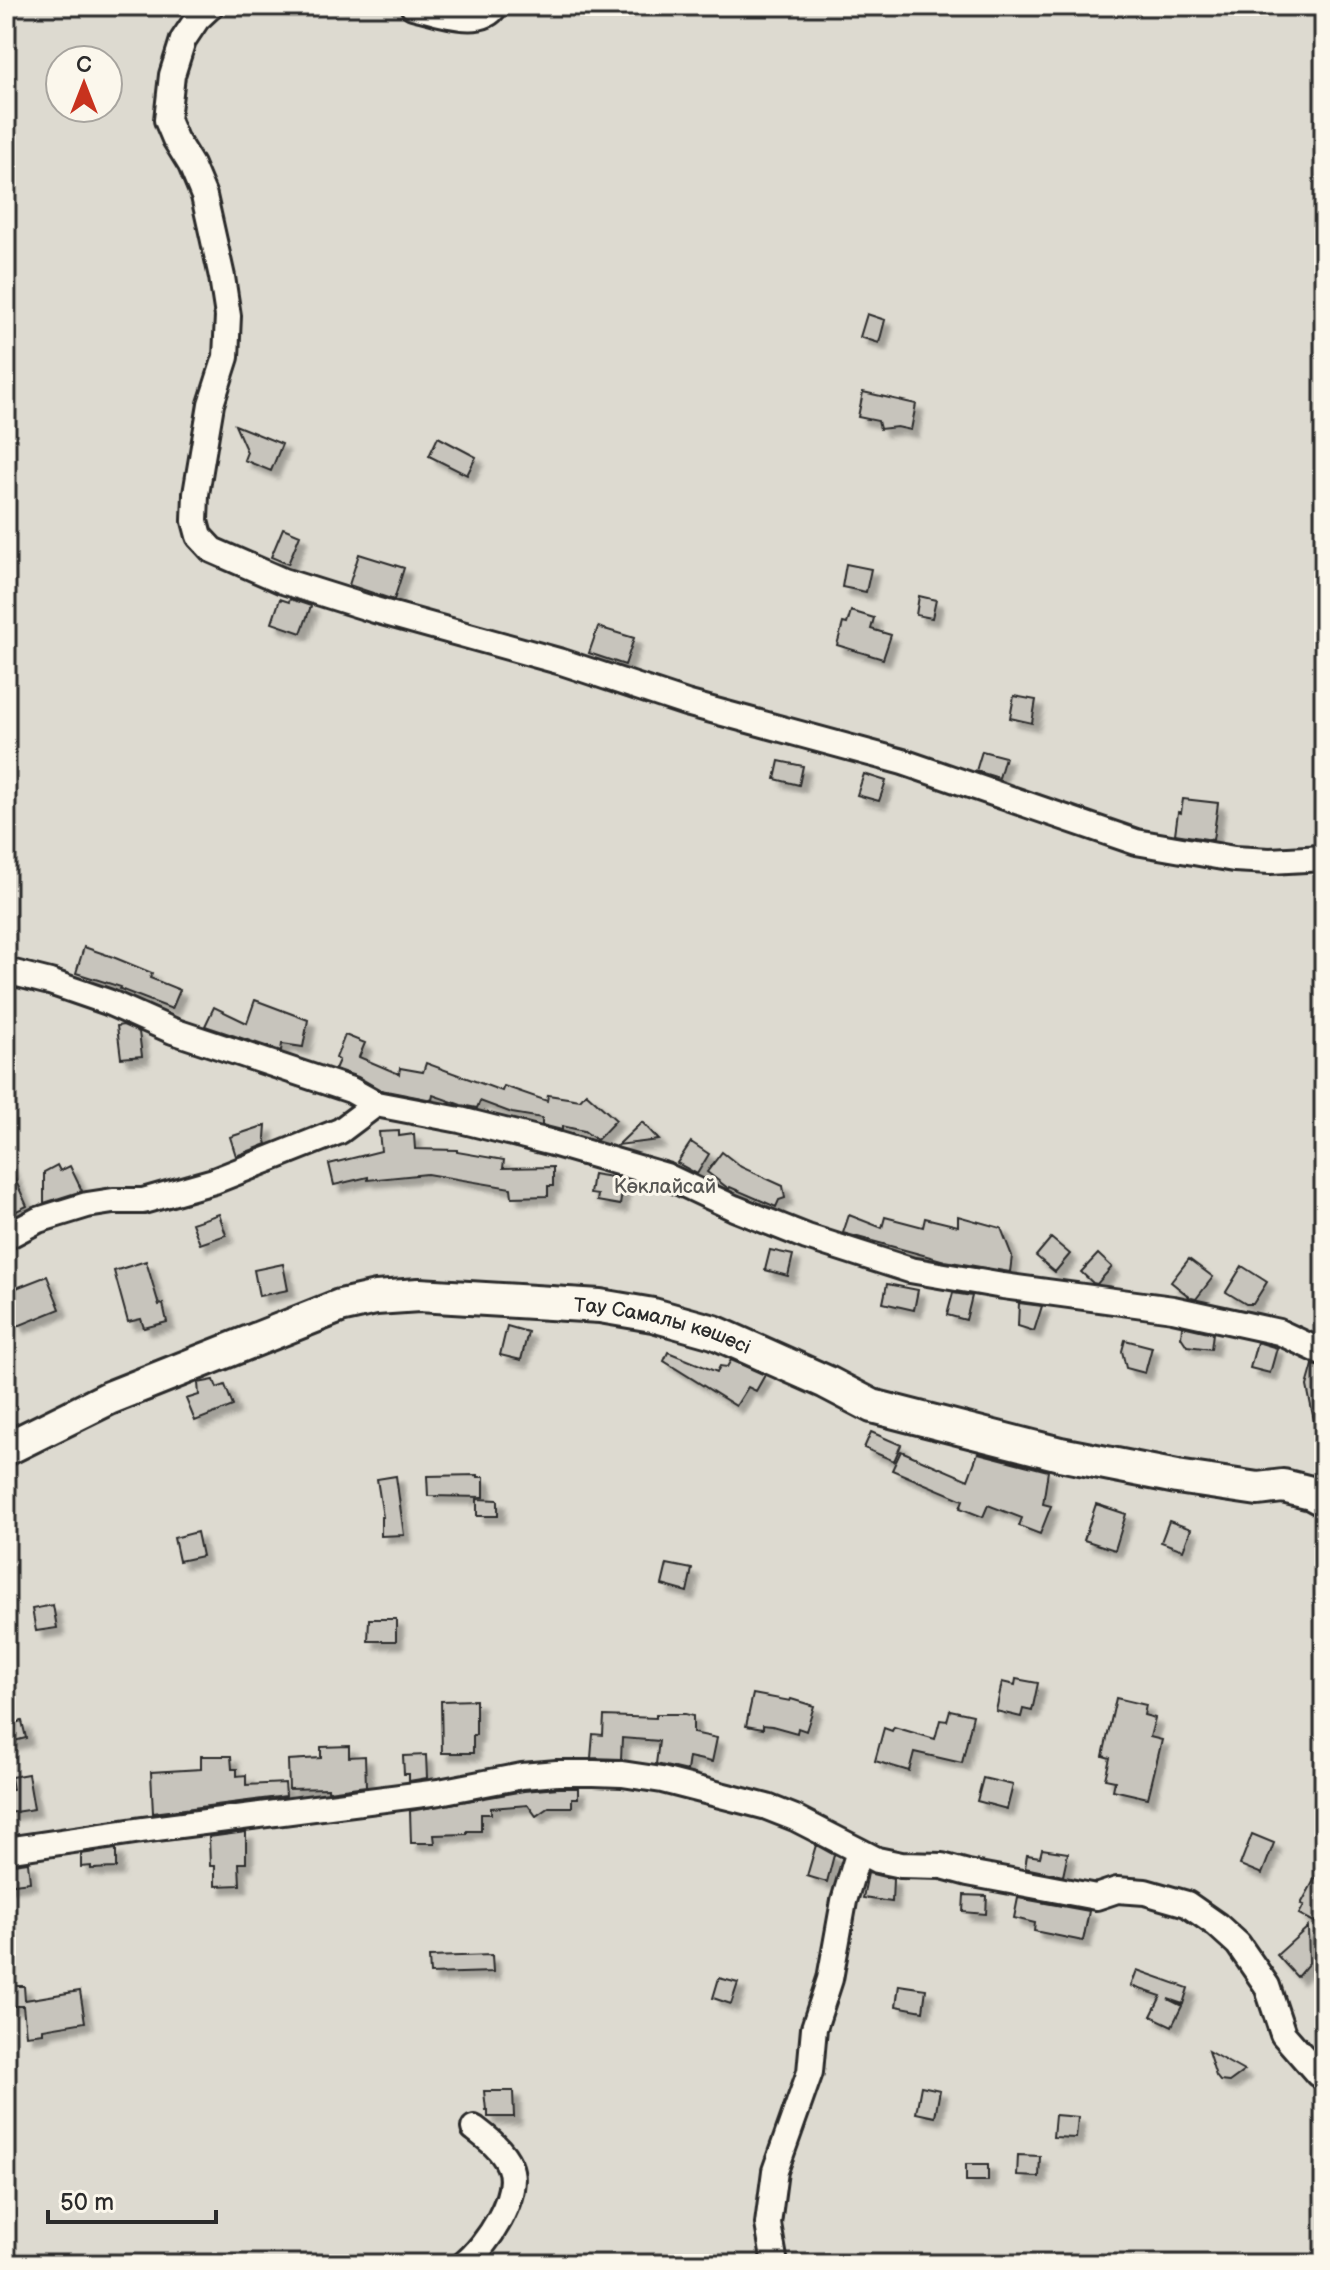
<svg xmlns="http://www.w3.org/2000/svg" width="1330" height="2270" viewBox="0 0 1330 2270" font-family="'Balsamiq Sans',sans-serif">
<style>
.green{fill:#dddad0;stroke:#84827e;stroke-width:2;fill-rule:evenodd}
.building{fill:#c7c4bc;stroke:#2b2b2b;stroke-width:2;filter:url(#shadow)}
.lines{fill:none;stroke-linecap:round;stroke-linejoin:round}
.minor-casing{stroke:#2b2b2b;stroke-width:30}
.tertiary-casing{stroke:#2b2b2b;stroke-width:38}
.minor{stroke:#fbf7ec;stroke-width:24}
.tertiary{stroke:#fbf7ec;stroke-width:32}
.labels{text-anchor:middle;stroke-width:6;stroke-linejoin:round;paint-order:stroke}
.park-label{font-size:20px;fill:#585754;stroke:#fbf7ec}
.street-label{font-size:20px;fill:#2b2b2b;stroke:#fbf7ec}
</style>
<defs>
<filter id="shadow"><feDropShadow dx="7" dy="7" stdDeviation="2" flood-color="#0004"/></filter>
</defs>
<rect width="100%" height="100%" fill="#fbf7ec"/>
<filter id="ink" filterUnits="userSpaceOnUse"><feTurbulence type="fractalNoise" baseFrequency=".0125" numOctaves="2"/><feDisplacementMap in="SourceGraphic" scale="16" xChannelSelector="R" yChannelSelector="G"/><feConvolveMatrix kernelMatrix="1 2 1 2 8 2 1 2 1" color-interpolation-filters="sRGB"/></filter>
<g filter="url(#ink)">
<path class="green" d="M6,6H1324V2264H6ZM60,60H108V108H60Z"/>
<path class="building" d="M867,314L885,320L879,343L860,337Z
M863,392L916,404L911,430L897,427L880,429L878,421L858,417Z
M235,425L282,444L271,471L244,460L247,452Z
M438,437L476,457L467,475L429,456Z
M283,528L300,535L288,564L271,557Z
M359,554L404,568L394,600L349,585Z
M846,564L871,569L866,592L842,587Z
M919,596L936,600L932,618L916,615Z
M280,599L289,602L290,599L311,606L301,633L272,623Z
M851,611L874,618L871,629L891,635L883,659L837,645L843,623L847,624Z
M598,627L634,638L625,665L589,653Z
M1014,696L1036,700L1032,723L1010,718Z
M982,751L1005,757L999,778L976,771Z
M779,761L803,766L799,785L775,779Z
M864,774L886,781L879,801L857,795Z
M1183,799L1218,803L1213,840L1175,834L1178,812L1181,813Z
M84,947L113,957L152,973L150,978L180,990L172,1009L120,989L121,987L76,973Z
M255,1000L308,1020L303,1047L282,1044L281,1051L205,1026L214,1007L247,1023Z
M123,1025L139,1032L142,1056L121,1058L117,1026Z
M345,1035L365,1043L359,1057L399,1074L400,1068L423,1072L426,1063L502,1091L504,1086L547,1101L548,1095L580,1100L586,1093L616,1120L597,1140L584,1131L562,1126V1130L542,1125V1118L512,1113L480,1101L477,1108L461,1105L433,1095L432,1100L381,1090L358,1077L335,1069L339,1060L336,1058Z
M642,1122L659,1140L618,1145Z
M266,1125L265,1138L267,1144L236,1156L230,1137Z
M399,1131V1136L414,1134L415,1149L457,1150V1152L504,1160L503,1168L553,1167V1186H548V1196L512,1197L511,1188L427,1174L368,1180V1177L334,1185L329,1164L381,1151L379,1132Z
M691,1142L709,1154L697,1174L677,1163Z
M722,1152L741,1167L783,1186L785,1198L779,1200L776,1207L730,1187L729,1189L707,1172Z
M6,1159L27,1206L6,1216Z
M57,1165L60,1171L70,1166L82,1191L44,1203V1172Z
M593,1174L624,1179L620,1205L597,1201L598,1195L590,1194Z
M219,1214L226,1235L200,1244L192,1223Z
M849,1215L882,1228L885,1217L923,1227L925,1218L958,1226V1216L1001,1228L1012,1256L1010,1272L945,1261L843,1233Z
M1051,1238L1070,1254L1055,1272L1036,1256Z
M770,1250L793,1255L788,1276L765,1270Z
M1098,1254L1112,1267L1097,1284L1093,1283L1081,1272Z
M1189,1259L1213,1277L1196,1299L1191,1298L1171,1282Z
M146,1261L159,1305L163,1304L167,1322L144,1328L141,1319L128,1322L114,1271Z
M283,1264L288,1290L259,1296L254,1270Z
M1242,1266L1267,1282L1253,1304H1246L1226,1292Z
M47,1276L60,1309L18,1326L13,1315L6,1318V1292Z
M887,1284L918,1290L914,1310L883,1303Z
M953,1293L972,1296L966,1320L947,1315Z
M1019,1303L1042,1306L1034,1331L1018,1326Z
M507,1326L528,1332L521,1360L500,1355Z
M1182,1326L1213,1333L1211,1349L1187,1346L1181,1337Z
M1125,1340L1152,1347L1145,1373L1126,1368L1122,1351Z
M1257,1342L1277,1348L1270,1373L1250,1368Z
M668,1352L717,1372L720,1366L727,1367L731,1360L765,1375L756,1391L748,1387L736,1406L664,1361Z
M1313,1365L1324,1368V1430L1316,1431L1307,1386Z
M214,1380L217,1388L225,1385L233,1406L195,1421L186,1399L199,1395L198,1383Z
M871,1432L901,1445L894,1461L864,1448Z
M901,1451L968,1480L978,1453L1048,1471L1043,1504L1051,1506L1040,1534L1019,1526L1022,1518L988,1505L983,1517L960,1508L963,1500L892,1470Z
M478,1475V1477H484V1497L428,1496L427,1476Z
M396,1476L404,1535L381,1536V1517H383L377,1479Z
M477,1499L498,1500V1516H477Z
M1096,1504L1126,1514L1115,1550L1084,1540Z
M1169,1521L1191,1529L1183,1550L1161,1542Z
M197,1532L202,1556L179,1561L174,1538Z
M667,1564L692,1569L687,1592L662,1585Z
M53,1605L57,1628L36,1631L32,1609Z
M369,1619H396V1641H368Z
M1016,1679L1038,1683L1032,1711L1023,1709L1021,1717L996,1711L1002,1682L1015,1685Z
M753,1694L790,1701L791,1699L814,1706L806,1731L798,1728L797,1733L772,1726L763,1725V1729L746,1726Z
M1116,1698L1146,1705L1144,1715L1155,1718L1150,1737L1162,1740L1148,1798L1113,1790L1115,1781L1105,1779L1110,1758L1103,1756Z
M476,1700V1735H473V1753H442L441,1701Z
M950,1710L973,1715L962,1763L914,1752L909,1771L875,1761L884,1728L892,1731L894,1727L935,1739L940,1720L947,1721Z
M656,1714H685L693,1716V1733L717,1738L712,1762L689,1757L687,1771L656,1764L659,1741L622,1738L621,1759L591,1758L593,1734L603,1735L604,1716L656,1718Z
M22,1721L26,1738L6,1743V1725Z
M349,1746V1757L365,1756L366,1786L328,1791V1788L289,1789L288,1760L321,1758V1747Z
M426,1755L427,1778L409,1781V1774H404L403,1756Z
M201,1756H231L232,1769H237V1776L246,1775V1785L285,1783L286,1796L153,1813L151,1772L201,1769Z
M28,1774L34,1809L8,1813L6,1791L13,1790L11,1777Z
M983,1778L1013,1785L1007,1809L977,1801Z
M558,1788H578V1798H572V1807H549L536,1816L528,1805L491,1808V1814H481V1831H467V1834L434,1835L435,1843H411L410,1811L524,1791Z
M246,1832V1863H239L240,1885L215,1886V1866H210L209,1837Z
M1252,1834L1274,1843L1262,1874L1240,1865Z
M816,1845L834,1855L827,1882L807,1876Z
M116,1849V1868L91,1869V1866L81,1867V1854Z
M1042,1849L1068,1853L1063,1876L1025,1868L1027,1855L1040,1857Z
M28,1862L30,1882L6,1885V1865Z
M1324,1862V1927L1299,1914L1304,1905L1301,1904Z
M868,1873L893,1879L892,1902L863,1898Z
M964,1895L987,1896L986,1914L963,1912Z
M1018,1898L1089,1911L1083,1941L1034,1931L1035,1923L1014,1918Z
M1308,1927L1309,1963L1297,1977L1277,1955Z
M492,1955L493,1972L430,1974L429,1957Z
M1137,1970L1188,1988L1183,2004L1168,1999L1182,2006L1172,2026L1151,2016L1161,1996L1131,1986Z
M719,1978L738,1983L731,2004L713,1998Z
M899,1985L926,1989L923,2011L896,2006Z
M6,1986H24L25,2000L80,1991L85,2022L43,2029V2033L26,2035L23,2006H6Z
M1208,2051L1244,2071L1229,2082L1220,2081L1216,2076Z
M921,2086L940,2090L935,2117L916,2113Z
M484,2091H513L514,2117H488V2110H486Z
M1055,2115L1078,2117L1076,2138L1053,2137Z
M1018,2155L1040,2156L1039,2177L1017,2176Z
M966,2164H988V2181H966Z"/>
<g class="lines">
<g class="minor-casing">
<path id="minor" d="M211,6L197,19L183,40L172,75L167,120L175,139L191,165L204,196L222,277L228,316L226,357L211,404L196,494L195,521L199,536L212,550L283,581L375,610L562,662L686,703L903,762L1136,842L1234,859L1270,861L1324,858
M413,6C435,11 482,29 495,6
M6,971L50,982L108,1002L173,1031L351,1090L376,1104L460,1120L549,1142L666,1176L734,1208L807,1237L910,1270L1003,1286L1173,1309L1279,1332L1324,1353
M6,1237L38,1220L87,1205L113,1201H143L214,1181L340,1131L376,1104
M6,1850L142,1830L439,1792L522,1776L557,1773H594L622,1774L662,1780L767,1807L795,1818L877,1860L901,1865L942,1866L968,1873L1096,1897L1117,1890L1145,1892L1187,1904L1217,1925L1238,1944L1267,1986L1283,2034L1318,2074L1324,2077
M464,2264C486,2247 522,2194 509,2165C502,2149 487,2138 474,2128
M775,2264L768,2224L775,2171L810,2072L814,2028L830,1979L844,1901L859,1851"/>
</g>
<g class="tertiary-casing">
<g id="tertiary">
<path id="s1" d="M6,1449L109,1398L340,1306L376,1298L419,1295L600,1306L653,1315L714,1332L826,1382L872,1406L1060,1454L1177,1477L1258,1489L1283,1486L1311,1493L1324,1500"/>
</g>
</g>
<use href="#minor" class="minor"/>
<use href="#tertiary" class="tertiary"/>
</g>
</g>
<g class="labels">
<g class="park-label">
<text x="665" y="1193">Көклайсай</text>
</g>
<g class="street-label">
<text dy="7" stroke="none"><textPath href="#s1" startOffset="690">Тау Самалы көшесі</textPath></text>
</g>
</g>
<rect width="1330" height="2270" fill="none" stroke="#fbf7ec" stroke-width="32"/>
<rect x="16" y="16" width="1298" height="2238" fill="none" stroke="#2b2b2b" stroke-width="3" filter="url(#ink)"/>
<g transform="translate(84 84)"><circle r="38" fill="#fbf7ec" stroke="#a8a59f" stroke-width="2"/>
<path d="M0-6L14 30L0 20L-14 30Z" fill="#c8321e"/>
<text y="-12" font-size="22" font-weight="bold" text-anchor="middle" fill="#2b2b2b">С</text>
</g>
<path d="M48 2210v12h168v-12" fill="none" stroke="#2b2b2b" stroke-width="4"/>
<text x="60" y="2210" font-size="24" fill="#2b2b2b" stroke="#fbf7ec" stroke-width="6" paint-order="stroke">50 m</text>
</svg>
